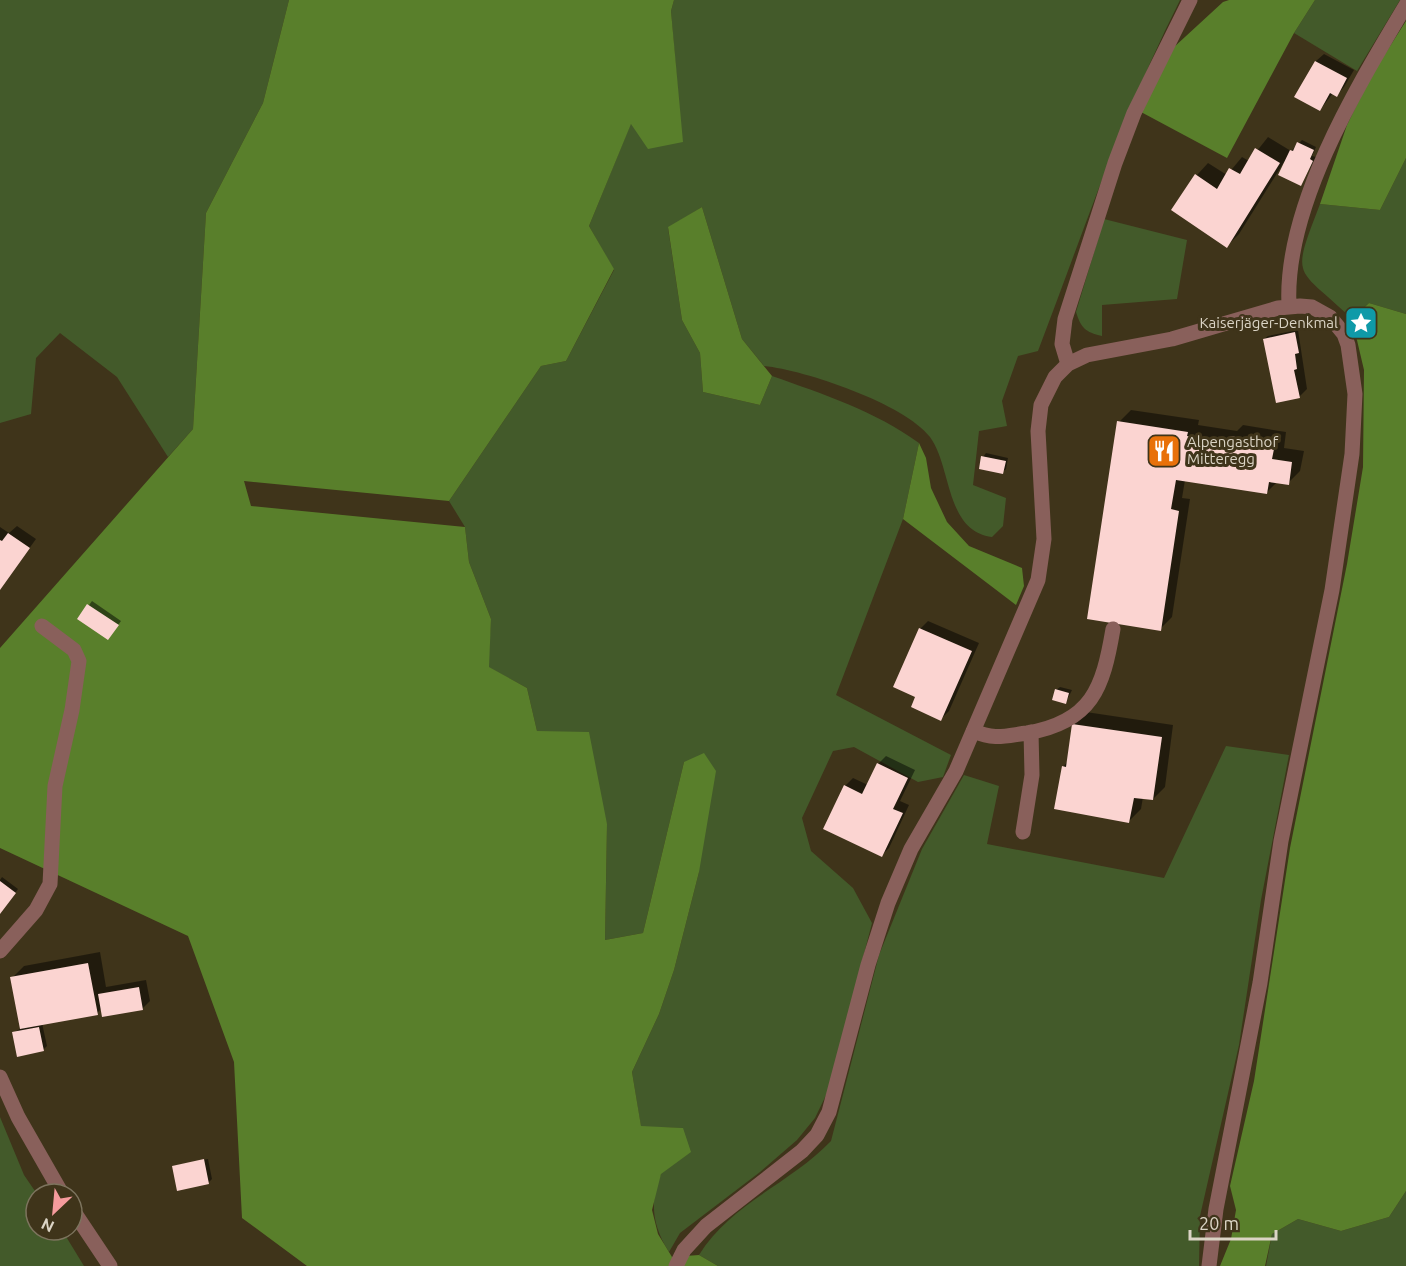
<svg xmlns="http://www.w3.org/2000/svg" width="1406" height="1266" viewBox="0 0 1406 1266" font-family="Ubuntu,sans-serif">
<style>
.green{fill:#435a2a}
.forest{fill:#597f2b}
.shadow{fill:#0007}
.building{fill:#fbd4d1}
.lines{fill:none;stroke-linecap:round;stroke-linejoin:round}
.minor{stroke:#89605b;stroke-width:15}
.labels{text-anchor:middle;stroke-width:6;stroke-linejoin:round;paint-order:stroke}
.poi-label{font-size:15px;fill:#dbd4c5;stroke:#3f341a;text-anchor:end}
</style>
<rect width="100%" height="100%" fill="#3f341a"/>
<path class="green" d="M0,0H289L263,103L206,213L193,429L168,457L117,377L60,333L36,358L31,414L0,423Z
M674,0H1180C1123,113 1083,233 1038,351L1018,356L1002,401L1007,426L979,431L973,485L1006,498L1003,526L992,537C945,531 952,467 930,437C905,404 805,370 764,366L742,339L702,207L668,228L682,320L700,353L703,392L760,405L772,376C823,394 875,411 919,443L903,519L836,695L951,755L943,777L918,782L854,747L833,751L802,818L811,851L853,888L872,923L829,1089L815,1118L797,1140L760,1172L680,1233L669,1252C638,1203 661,1174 683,1128L641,1127L632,1072L659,1014L674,970L699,872L684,762L643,933L605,940L607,824L537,731L527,688L488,667L491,619L469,562L465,527L449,501L541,366L566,361L614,270L589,226L631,123L682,142L671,11Z
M1315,0H1400L1357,71L1294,33Z
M1406,158V314L1369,303L1352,319C1296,265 1290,282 1320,204L1380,210Z
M1104,219L1187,240L1177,299L1102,305V336C1085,332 1081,328 1076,312Z
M1226,746L1289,755L1261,900L1239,1045L1200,1216L1199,1266H718L699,1255C730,1204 791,1183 831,1141L879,955L922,849L964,775L999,786L987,844L1164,878Z
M0,1117L24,1175L37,1194L36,1230H62L84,1266H0Z
M1406,1191V1266H1266L1272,1234L1298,1219L1341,1231L1389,1217Z"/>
<path class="forest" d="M289,0H674L671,11L683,142L648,149L631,124L589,226L614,269L566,361L541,366L449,501L244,481L251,506L465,527L469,562L491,619L489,667L527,688L537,731L589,732L607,824L605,940L643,933L684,762L704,753L716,771L699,872L674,970L659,1014L632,1072L641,1126L683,1128L691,1152L661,1174L652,1210L658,1234L672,1257L699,1255L718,1266H307L242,1218L234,1062L188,936L0,848V648L193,429L206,213L263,103Z
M1229,0H1315L1294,33L1227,158L1141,112L1173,48L1223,2Z
M1406,21V158L1380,210L1320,204L1347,125L1371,76Z
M702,207L742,339L772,376L760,405L703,392L700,353L682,320L668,227Z
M1369,303L1406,314V1191L1389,1217L1341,1231L1298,1219L1272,1234L1265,1266H1220L1231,1239L1236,1210L1230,1186L1254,1081L1290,848L1347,564L1363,467L1364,370L1352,319Z
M919,443L926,458L931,488L947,522L969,546L1022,568L1024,586L1016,605L903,519Z"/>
<path class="shadow" d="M1324,54L1354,70L1344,87L1337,95L1333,93L1320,110L1296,97L1316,61Z
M1268,137L1291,151L1302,140L1316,147L1312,156L1316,157L1301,184L1284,162L1239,234L1227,246L1173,210L1197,175L1208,163L1227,175L1242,157L1249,161Z
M1298,330L1307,389L1299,397L1264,339L1268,336Z
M1131,410L1199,420L1198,425L1237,431L1243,425L1286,432L1284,448L1304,451L1300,471L1288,483L1277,482L1266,493L1185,480L1182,498L1190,499L1172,617L1160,629L1119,422Z
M986,453L1008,458L1006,469L1002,472L983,457Z
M17,526L36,539L0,589V527L9,533Z
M92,601L121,621L111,635L79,619Z
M928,621L979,643L949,711L941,719L917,696L920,629Z
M1060,687L1072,690L1066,702L1056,690Z
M1086,712L1173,725L1165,787L1153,799L1143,797L1141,809L1129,821L1063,767L1068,761L1074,724Z
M886,756L915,770L900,801L909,805L889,848L882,855L845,786L853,778L868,785L878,764Z
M2,877L18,889L0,913V880Z
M100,952L106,987L146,980L150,1001L142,1009L102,1008L97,1013L42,1023L47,1046L43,1050L14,1033L21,1028L12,978L24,966Z
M208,1159L212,1179L209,1182L173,1166Z"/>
<path class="building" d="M1315,61L1347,78L1337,97L1330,93L1320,111L1294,97Z
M1297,142L1314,150L1310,159L1313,161L1301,186L1278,175L1290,150L1293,151Z
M1255,148L1280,163L1227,248L1171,210L1195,174L1217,189L1229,168L1240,174Z
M1295,332L1299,353L1295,354L1297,369L1294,370L1300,398L1276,403L1263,339Z
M1117,421L1188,432L1187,436L1229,443L1230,436L1275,444L1272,459L1292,462L1289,485L1269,482L1267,494L1176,480L1171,509L1179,511L1161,631L1087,619Z
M981,456L1006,461L1003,474L979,469Z
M8,533L30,548L0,590V540L2,541Z
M87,604L119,625L108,640L77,619Z
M919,628L972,651L941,721L911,707L915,697L893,687Z
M1055,689L1069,693L1066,704L1052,700Z
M1072,724L1162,737L1153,800L1134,798L1129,823L1054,809L1062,766L1066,767Z
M877,763L908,778L893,809L903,813L882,857L823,829L844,785L862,794Z
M0,881L16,893L0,914Z
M88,963L98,1015L20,1029L10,977Z
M139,987L143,1010L102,1017L98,994Z
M39,1027L44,1051L17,1057L12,1032Z
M204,1159L209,1184L177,1191L172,1166Z"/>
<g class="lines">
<path class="minor" d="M1289,305C1284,207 1357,87 1406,5
M1068,364L1062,344L1065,319L1115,163L1134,113L1190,0
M973,731C995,740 1004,736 1027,733C1092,722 1103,688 1113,629
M1023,832L1032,775L1031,732
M0,951L36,910L50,884L55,786L72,710L79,661L74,650L42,626
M0,1077L18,1117L62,1194
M72,1209L110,1266
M676,1266L684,1250L706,1226L802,1151L817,1135L829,1112L868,965L888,903L911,849L956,771L1038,580L1044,539L1038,431L1041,405L1055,377L1068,364L1087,355L1172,339L1278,308L1300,306L1312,307L1330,317L1344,334L1348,345L1355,394L1352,454L1332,590L1281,841L1260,983L1216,1209L1209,1266"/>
</g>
<defs>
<g id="sight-square" transform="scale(1.725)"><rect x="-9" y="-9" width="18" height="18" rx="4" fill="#0f9aa8" stroke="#3f341a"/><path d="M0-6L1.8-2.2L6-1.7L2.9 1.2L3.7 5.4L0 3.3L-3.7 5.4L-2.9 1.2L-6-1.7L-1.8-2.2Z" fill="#fff"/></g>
<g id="restaurant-square" transform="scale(1.725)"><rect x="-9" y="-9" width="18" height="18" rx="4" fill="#e8710a" stroke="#3f341a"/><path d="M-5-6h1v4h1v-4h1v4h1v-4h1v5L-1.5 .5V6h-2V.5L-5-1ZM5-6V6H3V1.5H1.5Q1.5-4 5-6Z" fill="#fff"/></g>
</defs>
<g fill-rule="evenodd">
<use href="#sight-square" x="1361" y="323"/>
<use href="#restaurant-square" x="1164" y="451"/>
</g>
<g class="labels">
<g class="poi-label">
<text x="1338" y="328">Kaiserjäger-Denkmal</text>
<text x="1187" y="447" text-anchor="start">Alpengasthof<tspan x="1187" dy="17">Mitteregg</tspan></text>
</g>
</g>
<g transform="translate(54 1212) rotate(206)"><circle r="28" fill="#3f341a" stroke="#7d745e" stroke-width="1.5"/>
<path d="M0-4.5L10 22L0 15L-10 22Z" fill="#f59b9d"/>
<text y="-9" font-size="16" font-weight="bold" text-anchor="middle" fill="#dbd4c5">N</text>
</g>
<path d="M1190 1230v9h86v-9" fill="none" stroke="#dbd4c5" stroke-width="3"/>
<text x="1199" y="1230" font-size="18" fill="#dbd4c5" stroke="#3f341a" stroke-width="4.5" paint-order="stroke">20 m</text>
</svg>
